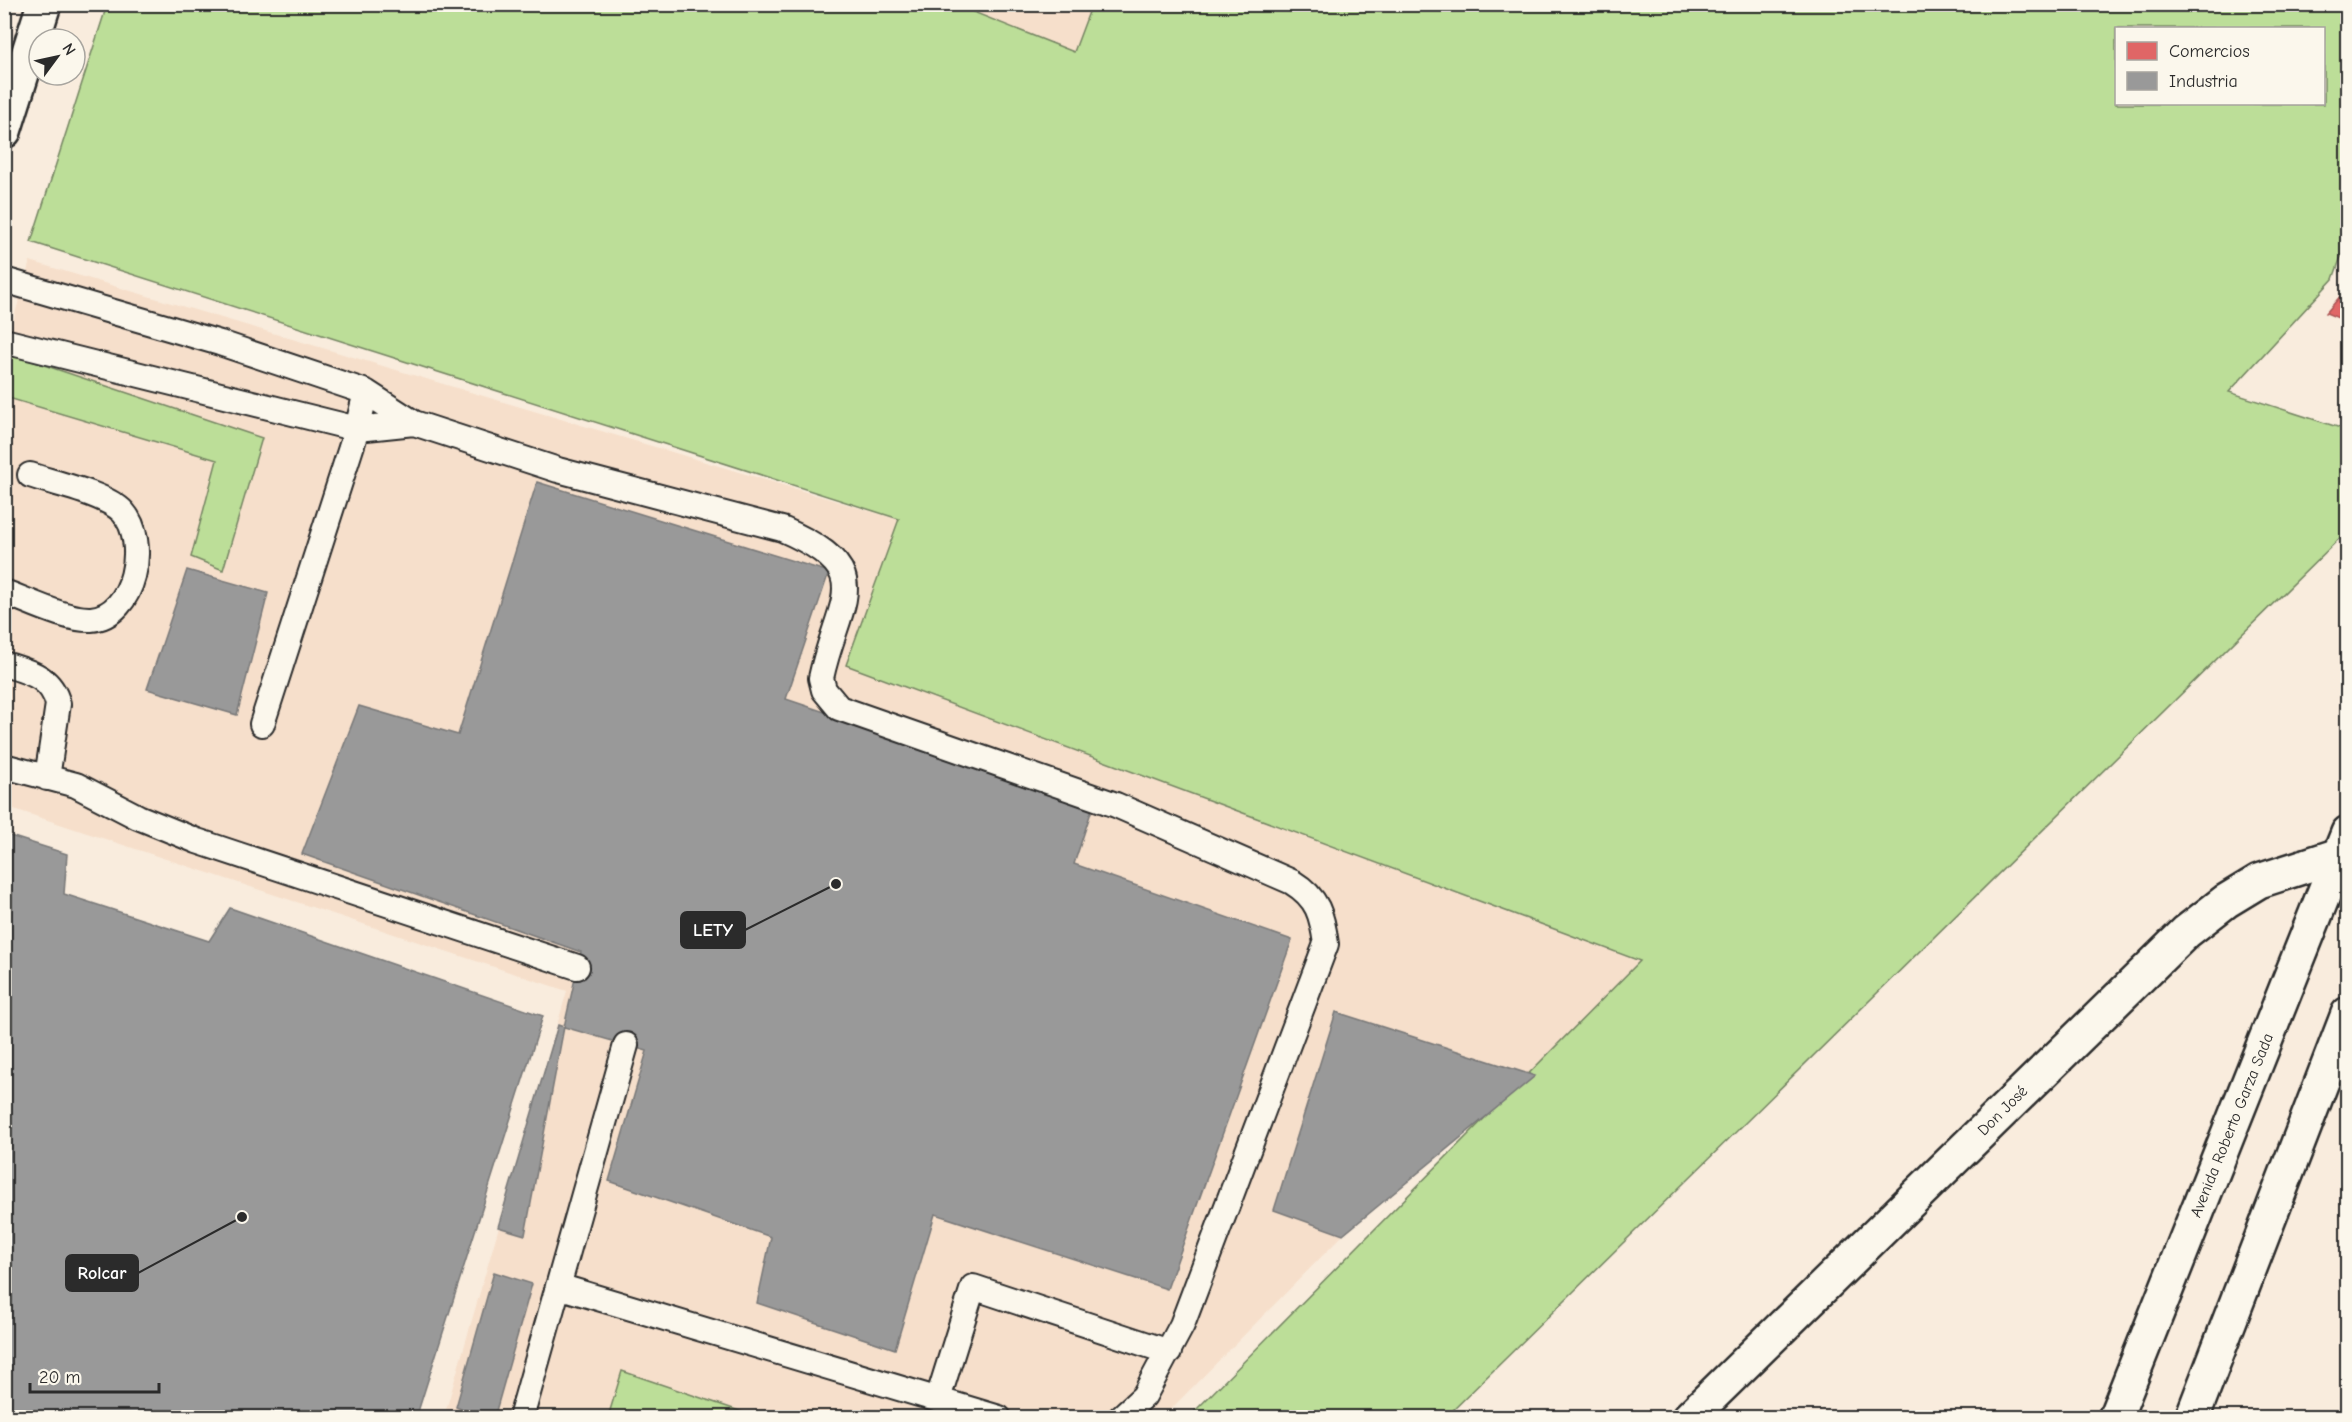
<svg xmlns="http://www.w3.org/2000/svg" width="2352" height="1422" viewBox="0 0 2352 1422" font-family="'Comic Neue',sans-serif">
<style>
.built{fill:#f6dfcb}
.green{fill:#bcde98;stroke:#748462;stroke-width:1.5;fill-rule:evenodd}
.shops{fill:#e06666;stroke:#aa5454;stroke-width:1.5}
.industry{fill:#999;stroke:#787878;stroke-width:1.5}
.lines{fill:none;stroke-linecap:round;stroke-linejoin:round}
.service-casing{stroke:#2b2b2b;stroke-width:28}
.minor-casing{stroke:#2b2b2b;stroke-width:38}
.tertiary-casing{stroke:#2b2b2b;stroke-width:38}
.service{stroke:#fbf7ec;stroke-width:24}
.minor{stroke:#fbf7ec;stroke-width:33}
.tertiary{stroke:#fbf7ec;stroke-width:33}
.labels{text-anchor:middle;stroke-width:6;stroke-linejoin:round;paint-order:stroke}
.street-label{font-size:16px;fill:#2b2b2b;stroke:#fbf7ec}
.leader{fill:none;stroke:#2b2b2b;stroke-width:2}
.callout-dot{fill:#2b2b2b;stroke:#fbf7ec;stroke-width:2}
.callout{fill:#2b2b2b;stroke:#2b2b2b;stroke-width:2}
.callout-label{font-size:18px;text-anchor:middle;font-weight:bold;fill:#fff}
</style>
<rect width="100%" height="100%" fill="#f9ecdd"/>
<filter id="ink" filterUnits="userSpaceOnUse"><feTurbulence type="fractalNoise" baseFrequency=".0167" numOctaves="2"/><feDisplacementMap in="SourceGraphic" scale="12" xChannelSelector="R" yChannelSelector="G"/><feConvolveMatrix kernelMatrix="1 2 1 2 8 2 1 2 1" color-interpolation-filters="sRGB"/></filter>
<g filter="url(#ink)">
<path class="built" d="M956,5H1094L1076,53Z
M30,261L900,520L846,665L1641,962L1535,1076L1343,1235L1163,1417H444L567,991L5,806L4,353Z"/>
<path class="green" d="M1092,4L2347,5V240L2333,279L2229,392L2347,430V531L1446,1417H1189L1640,961L846,665L899,519L31,242L107,5H956L1074,52ZM2116,28H2324V104H2116Z
M5,352L262,438L223,570L191,557L217,460L5,397Z
M622,1371L757,1417H608Z"/>
<path class="shops" d="M2348,287V322L2326,313Z"/>
<path class="industry" d="M537,482L829,572L786,699L1094,803L1074,864L1292,940L1167,1289L935,1214L895,1349L757,1303L771,1237L609,1181L647,1051L564,1027L581,952L302,854L359,706L458,735Z
M187,570L268,593L237,715L147,689Z
M4,834L67,854L64,894L209,941L230,908L543,1016L416,1418H4Z
M1336,1012L1535,1076L1343,1235L1274,1210Z
M558,1025L564,1027L525,1235L498,1227Z
M494,1272L532,1284L494,1418H485L456,1407Z"/>
<g class="lines">
<g class="service-casing">
<path id="service" d="M4,280L220,343L366,392L414,423L558,470L782,529C881,572 838,598 821,678L824,690L839,708L1116,805L1292,882C1318,898 1322,915 1326,944L1182,1325L1144,1396L1120,1418
M4,341L357,429L414,423
M4,592C29,601 66,620 91,619C135,616 149,541 123,512C106,494 54,483 30,475
M4,664C29,672 51,676 58,704L47,778
M262,724L357,429L366,392
M4,766L76,785L138,817L197,841L577,967
M558,1286L999,1418
M938,1399L973,1287L1169,1352
M521,1418L626,1045"/>
</g>
<g class="minor-casing">
<path id="minor" d="M1689,1418L2186,932L2226,901L2259,881L2339,855L2348,858"/>
</g>
<g class="tertiary-casing">
<path id="tertiary" d="M4,131L44,4
M2115,1418L2348,833
M2192,1418L2348,1014"/>
</g>
<use href="#service" class="service"/>
<use href="#minor" class="minor"/>
<use href="#tertiary" class="tertiary"/>
</g>
</g>
<g class="labels">
<g class="street-label">
<text transform="translate(2002 1110) rotate(-45)" y="6">Don José</text>
<text transform="translate(2231 1125) rotate(-68)" y="6">Avenida Roberto Garza Sada</text>
</g>
</g>
<path class="leader" d="M836 884L745 930M242 1217L138 1273"/>
<g class="callout-dot">
<circle cx="836" cy="884" r="6"/>
<circle cx="242" cy="1217" r="6"/>
</g>
<g class="callout">
<rect x="681" y="912" width="64" height="36" rx="6"/>
<rect x="66" y="1255" width="72" height="36" rx="6"/>
</g>
<g class="callout-label">
<text x="713" y="936">LETY</text>
<text x="102" y="1279">Rolcar</text>
</g>
<rect width="2352" height="1422" fill="none" stroke="#fbf7ec" stroke-width="24"/>
<rect x="12" y="12" width="2328" height="1398" fill="none" stroke="#2b2b2b" stroke-width="2" filter="url(#ink)"/>
<rect x="2115" y="27" width="210" height="78" fill="#fbf7ec" stroke="#a8a59f" stroke-width="1.5"/>
<rect x="2127" y="42" width="30" height="18" fill="#e06666" stroke="#a8a59f" stroke-width="1.5"/>
<text x="2169" y="57" font-size="18" fill="#2b2b2b">Comercios</text>
<rect x="2127" y="72" width="30" height="18" fill="#999999" stroke="#a8a59f" stroke-width="1.5"/>
<text x="2169" y="87" font-size="18" fill="#2b2b2b">Industria</text>
<g transform="translate(57 57) rotate(57)"><circle r="28" fill="#fbf7ec" stroke="#a8a59f" stroke-width="1.5"/>
<path d="M0-4.5L10 22L0 15L-10 22Z" fill="#2b2b2b"/>
<text y="-9" font-size="16" font-weight="bold" text-anchor="middle" fill="#2b2b2b">N</text>
</g>
<path d="M30 1383v9h129v-9" fill="none" stroke="#2b2b2b" stroke-width="3"/>
<text x="39" y="1383" font-size="18" fill="#2b2b2b" stroke="#fbf7ec" stroke-width="4.5" paint-order="stroke">20 m</text>
</svg>
